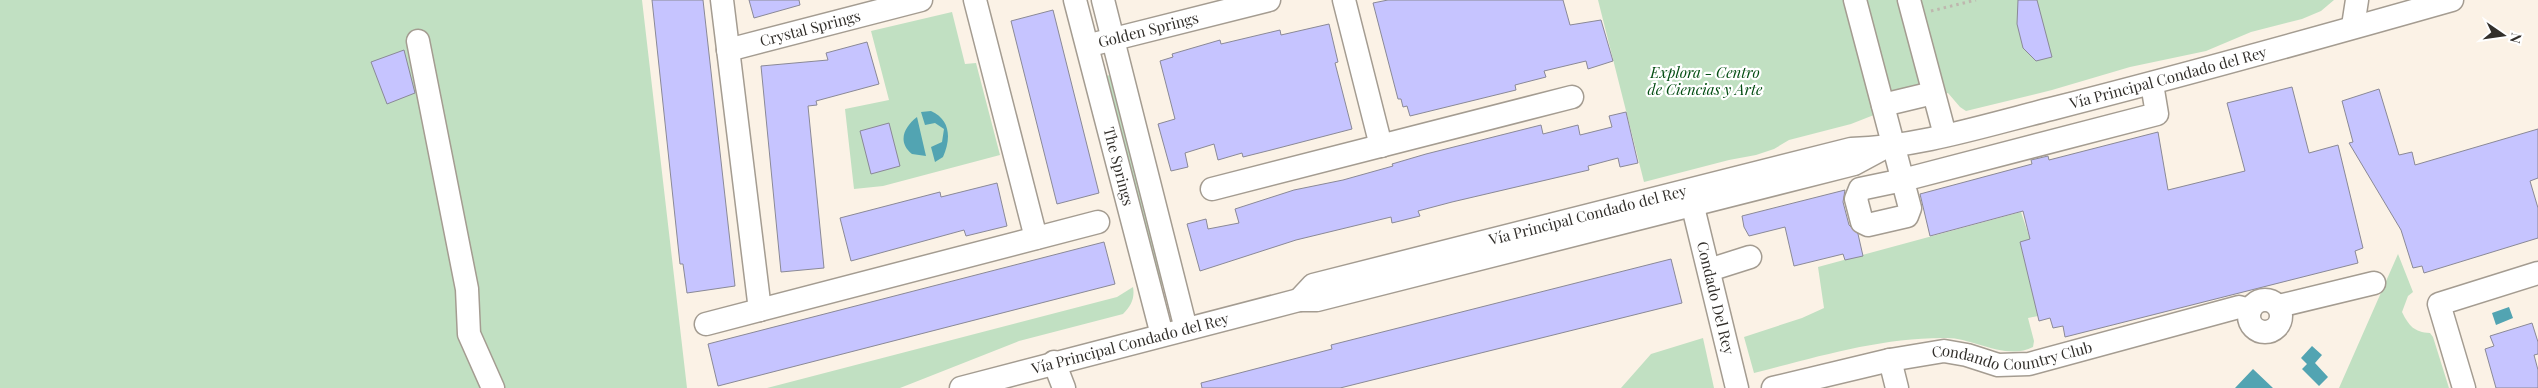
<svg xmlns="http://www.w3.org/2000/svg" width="2538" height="388" viewBox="0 0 2538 388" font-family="'Playfair Display',serif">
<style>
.green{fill:#c1e0c2}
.water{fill:#52a4b2}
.building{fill:#c6c4ff;stroke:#8a8996}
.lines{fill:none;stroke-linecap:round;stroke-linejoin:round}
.minor-casing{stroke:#a49c91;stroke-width:25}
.path{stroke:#beb7ae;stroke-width:3;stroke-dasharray:2.5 4;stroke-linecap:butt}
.minor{stroke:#fff;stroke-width:22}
.labels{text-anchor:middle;stroke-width:4.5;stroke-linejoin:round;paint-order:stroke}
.street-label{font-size:15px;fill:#322f2b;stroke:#fff}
.park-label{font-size:15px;font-style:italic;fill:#024c11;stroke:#fff}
</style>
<rect width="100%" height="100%" fill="#fbf2e6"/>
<path class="green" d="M0,0H642L687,388H0Z
M1598,0H2334L2321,11L2302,19L2251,32L2206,51L2130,67L2052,90L1966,111L1960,107L1948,93L1884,111L1851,124L1789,140L1774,149L1756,155L1729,160L1644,182Z
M952,12L965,64L976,63L1000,155L883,186L854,189L845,109L889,100L871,31Z
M1110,75L1114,79L1165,281L1163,284L1159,285L1106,76Z
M2021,212L2030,239L2020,242L2038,316L2028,318L2034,341L2033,347C2007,361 1973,338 1947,338C1882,337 1817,357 1754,373L1744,337L1802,318L1824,308L1818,267Z
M2398,254L2413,292L2408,296L2402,312C2409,326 2414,332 2430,333L2433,337L2449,388H2339Z
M1133,287C1135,298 1131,306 1123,314L1019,341L900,388H767L1117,297Z
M1703,338L1714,388H1621L1651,354Z"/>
<path class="water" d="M931,111C951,120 951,139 943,157L935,162L931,147L942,142L944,129L935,123L925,125L921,112Z
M917,117L926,156L912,154C897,142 904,127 917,117Z
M2509,307L2513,318L2496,325L2492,313Z
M2312,346L2322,355L2315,363L2328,377L2319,386L2302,369L2307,364L2301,358Z
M2253,369L2273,388H2235Z"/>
<path class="building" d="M652,0H703L735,286L687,293L683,264H680Z
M749,0H799L800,5L754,18Z
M1388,0H1563L1570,25L1601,20L1613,61L1588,69L1586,61L1544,71L1546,77L1515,85L1516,90L1410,116L1407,106L1403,107L1401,99H1398L1373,3Z
M2018,0H2037L2052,57L2036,61L2023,48L2017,24Z
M1053,10L1099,193L1057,204L1011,21Z
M1329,24L1338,62L1335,63L1352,129L1271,150L1243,157L1242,153L1218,160L1214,144L1185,153L1188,167L1171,171L1158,124L1175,119L1160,61L1173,57L1172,54L1220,40L1221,44L1280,30L1281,35Z
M867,42L879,84L816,101L817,105L808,106L824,268L781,272L761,66L828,60L826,53Z
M404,50L415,93L387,104L371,62Z
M2292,87L2309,153L2338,145L2363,248L2355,251L2358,263L2065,337L2063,326L2053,328L2050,318L2039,321L2020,242L2030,239L2023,211L1930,236L1920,194L2032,164L2031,160L2048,156L2049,160L2158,132L2168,190L2245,171L2227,103Z
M2379,89L2399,155L2412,152L2415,165L2538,129V178L2530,181L2538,208V238L2424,273L2422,266L2413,268L2401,230L2349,143L2353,142L2342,101Z
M1626,112L1638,163L1620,167L1618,158L1588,166L1589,170L1452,202L1418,211L1420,216L1392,223L1391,217L1296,240L1200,271L1187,224L1206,219L1208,229L1239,223L1235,209L1294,190L1343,180L1393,166L1392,164L1426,154L1541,125L1543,134L1578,125L1580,135L1612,127L1609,116Z
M889,123L900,166L871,174L860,131Z
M997,183L1007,226L966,236L964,230L851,261L840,218L940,192L941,197Z
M1845,190L1843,202L1849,225L1858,234L1863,256L1845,260L1843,254L1794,266L1785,227L1749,236L1744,227L1742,216Z
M1104,242L1115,284L718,386L708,344Z
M1671,259L1682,303L1340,388H1202L1201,383L1332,349L1331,345Z
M2532,323L2538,342V354L2534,355L2538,370V388H2496L2485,349L2494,346L2490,336Z"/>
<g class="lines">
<g class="minor-casing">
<g id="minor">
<path d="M722,0L760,310"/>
<path d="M975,0L1036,238"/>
<path id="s1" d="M1075,0L1162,335"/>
<path d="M1103,0L1186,329"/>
<path d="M1344,0L1381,146"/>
<path d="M1855,0L1910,208L1907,216L1868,225L1862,222L1856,199L1860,189L1903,180L2157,114L2152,84"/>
<path d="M1909,0L1945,135"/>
<path d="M2353,26L2357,0"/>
<path d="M418,41L467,289L469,334L493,388"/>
<path id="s2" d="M1098,43L1269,0"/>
<path id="s3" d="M728,50L921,0"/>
<path d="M1883,105L1933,93"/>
<path d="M1212,189L1572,97"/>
<path id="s4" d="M1684,196L1693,207L1737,388"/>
<path d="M1709,270L1750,257"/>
<circle cx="2265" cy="316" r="16"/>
<path id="s5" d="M1299,300L1313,285L1851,149C1919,147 1986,125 2051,109C2185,75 2318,38 2452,0"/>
<path d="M2279,306L2374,283"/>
<path d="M706,324L1098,222"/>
<path d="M1890,360L1897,388"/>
<path d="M1054,362L1064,388"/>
<path id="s6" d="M961,388L1299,300H1317L1854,164L1880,150"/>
<path id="s7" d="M1773,388L1890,360L1944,351L1967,355L1998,365L2029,364L2239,307L2250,310"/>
<path d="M2464,388L2439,304L2538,273"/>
</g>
</g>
<path class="path" d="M1931,11L1976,0"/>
<use href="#minor" class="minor"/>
</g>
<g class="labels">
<g class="street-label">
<text dy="5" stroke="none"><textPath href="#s3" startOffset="85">Crystal Springs</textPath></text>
<text dy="5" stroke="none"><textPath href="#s2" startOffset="52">Golden Springs</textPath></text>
<text dy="5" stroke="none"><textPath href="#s5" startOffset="901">Vía Principal Condado del Rey</textPath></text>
<text dy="5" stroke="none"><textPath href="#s1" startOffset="172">The Springs</textPath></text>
<text dy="5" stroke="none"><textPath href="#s5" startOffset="304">Vía Principal Condado del Rey</textPath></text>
<text dy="5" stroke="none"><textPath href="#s4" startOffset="108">Condado Del Rey</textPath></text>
<text dy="5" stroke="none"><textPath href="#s6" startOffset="175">Vía Principal Condado del Rey</textPath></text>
<text dy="5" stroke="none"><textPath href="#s7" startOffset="245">Condando Country Club</textPath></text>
</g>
<g class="park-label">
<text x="1705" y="78">Explora - Centro<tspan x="1705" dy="17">de Ciencias y Arte</tspan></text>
</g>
</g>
<g transform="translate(2503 35) rotate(103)" stroke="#ffffff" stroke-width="4" paint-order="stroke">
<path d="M0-4L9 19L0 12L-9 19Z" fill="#322f2b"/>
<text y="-8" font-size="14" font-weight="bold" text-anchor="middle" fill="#322f2b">N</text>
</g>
</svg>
